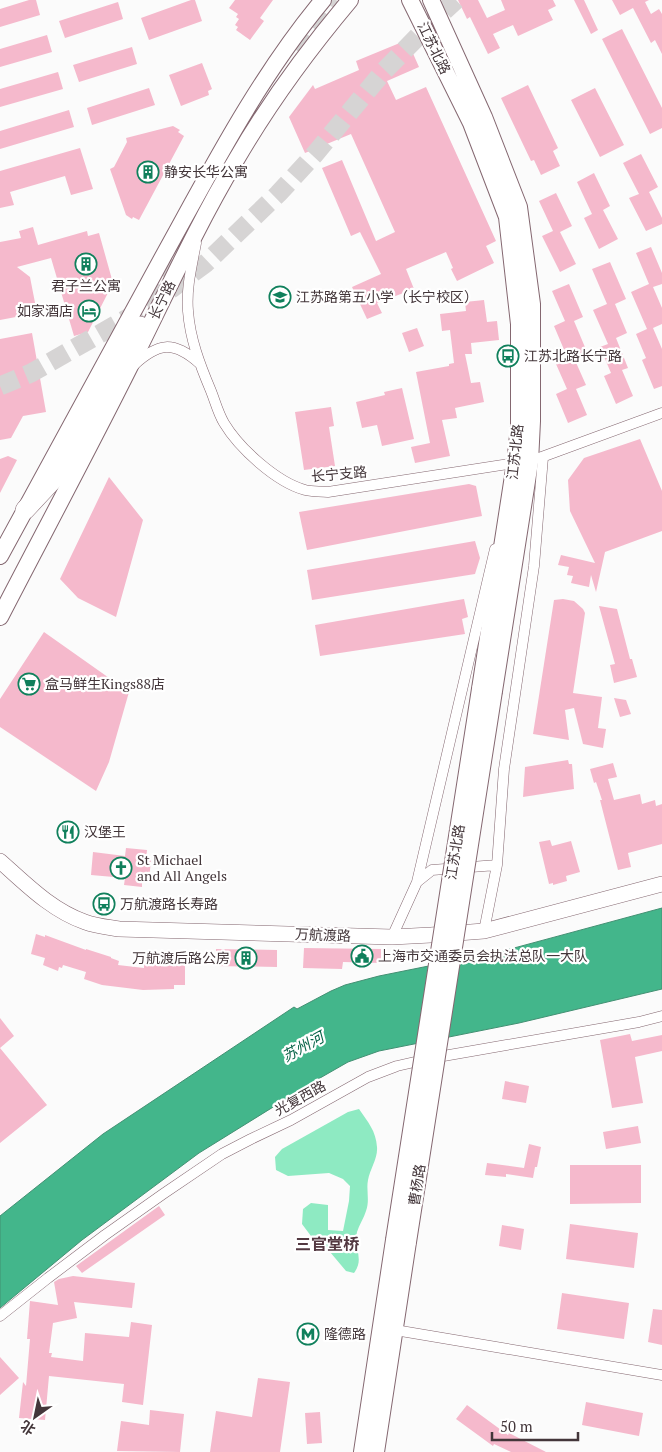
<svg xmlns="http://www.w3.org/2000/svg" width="662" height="1452" viewBox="0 0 662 1452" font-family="'PT Serif','Noto Sans SC',serif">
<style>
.green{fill:#8eeac2}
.water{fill:#43b68b;stroke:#439073}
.building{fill:#f5b9cc}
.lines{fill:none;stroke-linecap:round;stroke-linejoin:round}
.highway-tunnel{stroke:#d6d4d4;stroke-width:19;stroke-dasharray:19 9;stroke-linecap:butt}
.street-casing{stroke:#846770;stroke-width:11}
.secondary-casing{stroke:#846770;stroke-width:16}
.primary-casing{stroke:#846770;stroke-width:18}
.highway-casing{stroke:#846770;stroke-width:20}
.street{stroke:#fff;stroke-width:10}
.secondary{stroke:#fff;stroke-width:15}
.primary{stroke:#fff;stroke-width:16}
.highway{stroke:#fff;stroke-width:19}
.primary-bridge-casing{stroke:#846770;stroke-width:18;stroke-linecap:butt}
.primary-bridge{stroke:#fff;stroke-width:16}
.labels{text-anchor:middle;stroke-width:4.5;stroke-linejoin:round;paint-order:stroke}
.street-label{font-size:14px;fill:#43363a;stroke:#fff}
.poi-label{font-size:14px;fill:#43363a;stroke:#fff;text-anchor:start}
.water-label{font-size:15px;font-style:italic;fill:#066347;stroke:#fff}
.quarter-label{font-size:16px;font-weight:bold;fill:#533841;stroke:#fff}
</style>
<rect width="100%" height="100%" fill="#fbfbfb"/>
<path class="green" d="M359,1109C368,1122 376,1131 377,1147C378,1158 370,1169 368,1180C366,1190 370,1200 366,1211C364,1218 359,1225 357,1232C353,1249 365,1258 354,1273L346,1271L325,1246L311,1236L302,1224L303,1209L311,1203L328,1205V1230L343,1231L349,1201L350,1186L343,1179L329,1173L288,1176L276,1170L275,1157L282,1149L348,1112Z"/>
<path class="water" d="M662,908V989L519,1023L379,1051L348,1062L320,1078L199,1153L82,1240L0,1308V1216L103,1134L294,1007L297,1009L331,991L345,985L379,976L503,951Z"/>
<path class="building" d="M29,0H36L40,15L0,27V9Z
M191,0H195L202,21L149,40L141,18Z
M235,0H273L260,18L264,21L250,40L236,30L238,27L235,25L239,19L236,17L238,14L229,8Z
M458,0H478L487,18L505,10L501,0H553L556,6L548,10L553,20L518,36L513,25L493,34L500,48L488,54L470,17L467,19Z
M574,0H584L598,30L591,34Z
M612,0H649L645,2L651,14L659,9L662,14V54L655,40L651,43L633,8L620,15Z
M118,2L123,19L65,38L59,21Z
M622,29L662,108V128L650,134L602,39Z
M47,35L52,52L0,67V49Z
M407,40L419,67L387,81L396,100L426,87L496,241L486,246L494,263L457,281L451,269L453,268L446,252L406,269L414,289L377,303L382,313L367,319L352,287L381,274L360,232L351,236L322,168L342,160L376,241L395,232L351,134L305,153L289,117L313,85L315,89L359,70L356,61Z
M132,47L137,64L79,82L73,65Z
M202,63L212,89L208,91L209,95L181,106L169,75Z
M58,72L63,89L0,107V89Z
M528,85L558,148L553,151L560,166L541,175L534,160L531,161L501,98Z
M149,88L155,105L92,125L87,108Z
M595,88L624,145L600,157L571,100Z
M69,110L74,127L0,149V131Z
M173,126L180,130L178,132L184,136L139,220L133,217L132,219L126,215L110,169L114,167L127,142L126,138Z
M80,148L93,189L71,195L65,176L10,192L14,205L0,208V171Z
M641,154L658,187L649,192L662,218V224L646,231L629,198L639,194L623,163Z
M594,173L610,206L603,210L618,239L599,249L584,218L592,214L577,182Z
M556,193L572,226L560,232L576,264L560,272L542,236L553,231L539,201Z
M33,227L38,245L87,231L88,236L99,233L113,283L88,332L74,336L51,258L17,267L30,277L37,313L0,320V242L21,238L19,231Z
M651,247L662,273V284L653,287L662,308V324L653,328L662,349V386L654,389L642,360L646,358L636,334L647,329L631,292L649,284L636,253Z
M610,262L626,299L615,304L627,333L616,338L628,368L622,370L633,396L616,404L604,376L611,373L600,347L608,344L593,310L607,304L592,269Z
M569,284L583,317L574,321L587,352L574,358L586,385L576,389L587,415L568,423L556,394L567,389L556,364L568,359L554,326L565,321L552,291Z
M484,300L487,322L497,321L499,340L471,343L472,354H465L471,383L480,382L484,402L455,408L457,418L442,420L450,456L415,463L411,447L430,443L416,372L449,366V364L454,363L450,330L442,331L440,314L466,311L465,302Z
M417,328L424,346L409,352L402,333Z
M32,333L46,412L23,416L11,438L0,440V339Z
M402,388L414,439L382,446L377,425L362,428L356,402L385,395L384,392Z
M331,407L334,426L329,427L335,466L304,470L295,412Z
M640,439L662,491V531L605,552L596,592L591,575L589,587L571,583L573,576L567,575L569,567L558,565L561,555L595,563L570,511L568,480L584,458Z
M8,456L17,460L0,493V459Z
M109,477L143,520L116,617L78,598L60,579Z
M469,484L476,486L482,516L307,550L299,512Z
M475,541L480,558L475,574L312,600L307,570Z
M464,599L468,617L462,619L465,634L320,656L315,625Z
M563,599L574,601L583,609L585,613L573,693L602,697L598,728L606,729L603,748L583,744L574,708L565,710L569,740L533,734L554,600Z
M599,606L617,609L630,659H632L637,677L614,683L610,665L615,664Z
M44,632L129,692L109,762L96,791L0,727V699Z
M614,698L626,700L631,714L620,717Z
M568,760L569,764H572L574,789L523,797L525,767Z
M613,763L617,777L608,779L614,800L640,794L642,804L655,800L656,806L662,804V844L628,853L631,867L618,870L600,800H602L596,782L594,783L590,769Z
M550,840L552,846L571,841L580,872L566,876L567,881L553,885V883L549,884L539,842Z
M126,848L147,850L146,860H151L149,880H142V887L124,885L125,878L91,875L93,852L125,856Z
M36,934L45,937V935L86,950V949L111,957V958L119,961L118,965L144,968V963H150V961H179V963H185V985H174V989L143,990L102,985L84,979L86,972L63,965L62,968L59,967L58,971L43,965L45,958L31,954Z
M304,948L381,949V963L343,962L342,969L303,968Z
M216,949L277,950V967L216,966Z
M0,1018L14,1036L0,1048Z
M630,1034L632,1041L662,1035V1051L635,1057L643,1103L612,1108L600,1040Z
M0,1048L47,1105L0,1143Z
M505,1081L529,1086L526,1103L502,1099Z
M638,1126L641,1143L606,1149L603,1132Z
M529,1144L541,1147L537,1167H535L533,1178L506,1174V1177L485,1175L487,1163L524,1168Z
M570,1165H641V1203L570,1204Z
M159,1206L165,1215L82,1273L76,1266Z
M570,1224L638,1233L634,1268L566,1259Z
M502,1225L524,1229L521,1250L499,1246Z
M73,1276L135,1283L132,1308L74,1302L77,1318L53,1323L49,1353H52L51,1357L83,1361L85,1333L129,1337L131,1322L152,1325L143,1405L122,1402L124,1384L49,1376L45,1420L19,1418L23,1382L26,1386L30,1339H27L30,1301L58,1305L54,1282L59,1279Z
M562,1293L629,1303L624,1339L557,1329Z
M653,1309L662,1310V1345L648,1342Z
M0,1357L19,1378L0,1395Z
M258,1378L290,1382L280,1452H210L216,1411L252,1417Z
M586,1402L643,1413L639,1436L582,1425Z
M467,1405L508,1435L509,1433L546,1452H511L494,1444L493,1446L456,1419Z
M150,1410L184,1414L180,1452L117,1451L121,1421L149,1425Z
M320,1412L322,1443L307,1444L305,1413Z"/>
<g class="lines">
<path class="highway-tunnel" d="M299,52L336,0
M152,302L192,219L215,183
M0,386L31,373L133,315L171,289L206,263L278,194L315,154L383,72L431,23L456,0"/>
<g class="street-casing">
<path id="street" d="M196,243C192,265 186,288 188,311C190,339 200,365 211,391C215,401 218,413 224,423C239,448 276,482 305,490C312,492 320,491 328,492L515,463
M134,365C158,343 173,340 199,363
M539,458L662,413
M417,882L495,549
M484,931L497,865L504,769L534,566L543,457
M392,937L417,882L432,870L497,865
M0,1316L48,1278L105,1235L163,1194L222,1154L251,1139L291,1120L368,1077L397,1066L432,1058L639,1022L662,1016
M395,1330L662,1375"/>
</g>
<g class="secondary-casing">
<path id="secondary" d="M0,861C26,884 51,910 85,922C96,926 107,927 119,929L392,937L431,935L484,931L662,884"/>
</g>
<g class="primary-casing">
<path id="primary" d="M410,0L471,123L507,217L519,324V426L515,463L480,689
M431,0L484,117L519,207L532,304V421L530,462L494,691
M0,556C55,455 110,354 165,253C213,166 259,77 323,0
M0,617C43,534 87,452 129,368C164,298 196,227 236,160C269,103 308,50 350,0
M362,1452L394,1240
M376,1452L408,1242"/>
</g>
<g class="highway-casing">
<path id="highway" d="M25,510L65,467L81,440L140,326"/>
</g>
<use href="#street" class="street"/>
<use href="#secondary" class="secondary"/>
<use href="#primary" class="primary"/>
<use href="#highway" class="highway"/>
<g class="primary-bridge-casing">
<path id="primary-bridge" d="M394,1240L480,689
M408,1242L494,691"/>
</g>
<use href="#primary-bridge" class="primary-bridge"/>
</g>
<defs>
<g id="building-ring" transform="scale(1.125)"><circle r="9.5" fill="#fff" stroke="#10805c" stroke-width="1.5"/><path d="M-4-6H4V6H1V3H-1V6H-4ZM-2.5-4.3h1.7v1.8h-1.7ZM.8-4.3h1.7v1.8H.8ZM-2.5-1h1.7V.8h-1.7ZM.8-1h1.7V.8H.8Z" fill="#10805c"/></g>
<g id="school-ring" transform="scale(1.125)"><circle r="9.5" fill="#fff" stroke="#10805c" stroke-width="1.5"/><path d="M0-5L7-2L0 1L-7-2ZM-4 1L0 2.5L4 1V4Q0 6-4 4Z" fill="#10805c"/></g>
<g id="hotel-ring" transform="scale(1.125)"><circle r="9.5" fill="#fff" stroke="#10805c" stroke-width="1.5"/><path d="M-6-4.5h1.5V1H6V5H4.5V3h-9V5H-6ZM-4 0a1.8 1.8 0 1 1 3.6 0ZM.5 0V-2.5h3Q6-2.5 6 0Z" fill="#10805c"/></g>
<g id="bus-ring" transform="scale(1.125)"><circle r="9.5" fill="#fff" stroke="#10805c" stroke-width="1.5"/><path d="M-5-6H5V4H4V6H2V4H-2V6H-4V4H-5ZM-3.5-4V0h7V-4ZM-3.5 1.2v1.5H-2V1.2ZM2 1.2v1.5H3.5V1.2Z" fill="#10805c"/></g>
<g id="supermarket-ring" transform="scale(1.125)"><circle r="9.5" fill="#fff" stroke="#10805c" stroke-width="1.5"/><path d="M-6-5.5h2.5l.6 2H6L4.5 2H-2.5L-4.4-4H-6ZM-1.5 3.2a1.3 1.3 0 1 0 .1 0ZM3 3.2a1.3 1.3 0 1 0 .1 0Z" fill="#10805c"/></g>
<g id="restaurant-ring" transform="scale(1.125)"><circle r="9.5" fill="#fff" stroke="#10805c" stroke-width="1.5"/><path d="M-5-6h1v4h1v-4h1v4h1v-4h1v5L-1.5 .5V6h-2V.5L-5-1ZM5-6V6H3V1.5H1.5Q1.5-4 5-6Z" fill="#10805c"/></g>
<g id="church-ring" transform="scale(1.125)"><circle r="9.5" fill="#fff" stroke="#10805c" stroke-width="1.5"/><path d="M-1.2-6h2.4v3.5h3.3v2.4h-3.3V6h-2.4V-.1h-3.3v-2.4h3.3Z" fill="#10805c"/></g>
<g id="civic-ring" transform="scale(1.125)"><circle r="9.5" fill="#fff" stroke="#10805c" stroke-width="1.5"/><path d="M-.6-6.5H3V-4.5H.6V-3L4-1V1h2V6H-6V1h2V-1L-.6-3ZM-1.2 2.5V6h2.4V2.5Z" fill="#10805c"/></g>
<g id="metro-ring" transform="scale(1.125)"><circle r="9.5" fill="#fff" stroke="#10805c" stroke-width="1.5"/><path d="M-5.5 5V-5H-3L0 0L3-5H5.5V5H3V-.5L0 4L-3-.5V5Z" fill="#10805c"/></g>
</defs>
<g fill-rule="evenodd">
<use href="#building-ring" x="148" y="172"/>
<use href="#building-ring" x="86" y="264"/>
<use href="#school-ring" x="280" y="297"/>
<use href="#hotel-ring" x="89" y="311"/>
<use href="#bus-ring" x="508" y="356"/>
<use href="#supermarket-ring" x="29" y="684"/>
<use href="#restaurant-ring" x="68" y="832"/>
<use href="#church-ring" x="121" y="868"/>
<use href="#bus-ring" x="104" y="904"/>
<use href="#civic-ring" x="362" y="956"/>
<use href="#building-ring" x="246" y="958"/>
<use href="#metro-ring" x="308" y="1334"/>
</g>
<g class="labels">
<g class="street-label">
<text transform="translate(434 48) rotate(64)" y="5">江苏北路</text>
<text transform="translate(162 300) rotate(-64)" y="5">长宁路</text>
<text transform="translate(515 452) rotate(-84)" y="5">江苏北路</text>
<text transform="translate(339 474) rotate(-5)" y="5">长宁支路</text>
<text transform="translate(455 852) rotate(-81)" y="5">江苏北路</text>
<text transform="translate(323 935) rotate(2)" y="5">万航渡路</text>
<text transform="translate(300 1098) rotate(-29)" y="5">光复西路</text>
<text transform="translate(417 1185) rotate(-81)" y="5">曹杨路</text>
</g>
<g class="poi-label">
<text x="164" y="177">静安长华公寓</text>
<text x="86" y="291" text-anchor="middle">君子兰公寓</text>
<text x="296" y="302">江苏路第五小学（长宁校区）</text>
<text x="73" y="316" text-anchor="end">如家酒店</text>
<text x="524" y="361">江苏北路长宁路</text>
<text x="45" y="689">盒马鲜生Kings88店</text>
<text x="84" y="837">汉堡王</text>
<text x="137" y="865">St Michael<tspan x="137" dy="16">and All Angels</tspan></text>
<text x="120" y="909">万航渡路长寿路</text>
<text x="378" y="961">上海市交通委员会执法总队一大队</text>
<text x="230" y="963" text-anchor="end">万航渡后路公房</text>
<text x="324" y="1339">隆德路</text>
</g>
<g class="water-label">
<text transform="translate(303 1047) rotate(-29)" y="5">苏州河</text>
</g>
<g class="quarter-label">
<text x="327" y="1250">三官堂桥</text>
</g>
</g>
<g transform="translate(35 1417) rotate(213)" stroke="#ffffff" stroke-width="4" paint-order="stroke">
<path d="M0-4L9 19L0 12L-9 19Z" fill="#43363a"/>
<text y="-8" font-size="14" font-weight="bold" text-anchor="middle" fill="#43363a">北</text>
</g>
<path d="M492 1432v8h86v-8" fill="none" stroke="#43363a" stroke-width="2.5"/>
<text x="500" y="1432" font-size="15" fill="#43363a" stroke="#ffffff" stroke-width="4" paint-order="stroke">50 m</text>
</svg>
